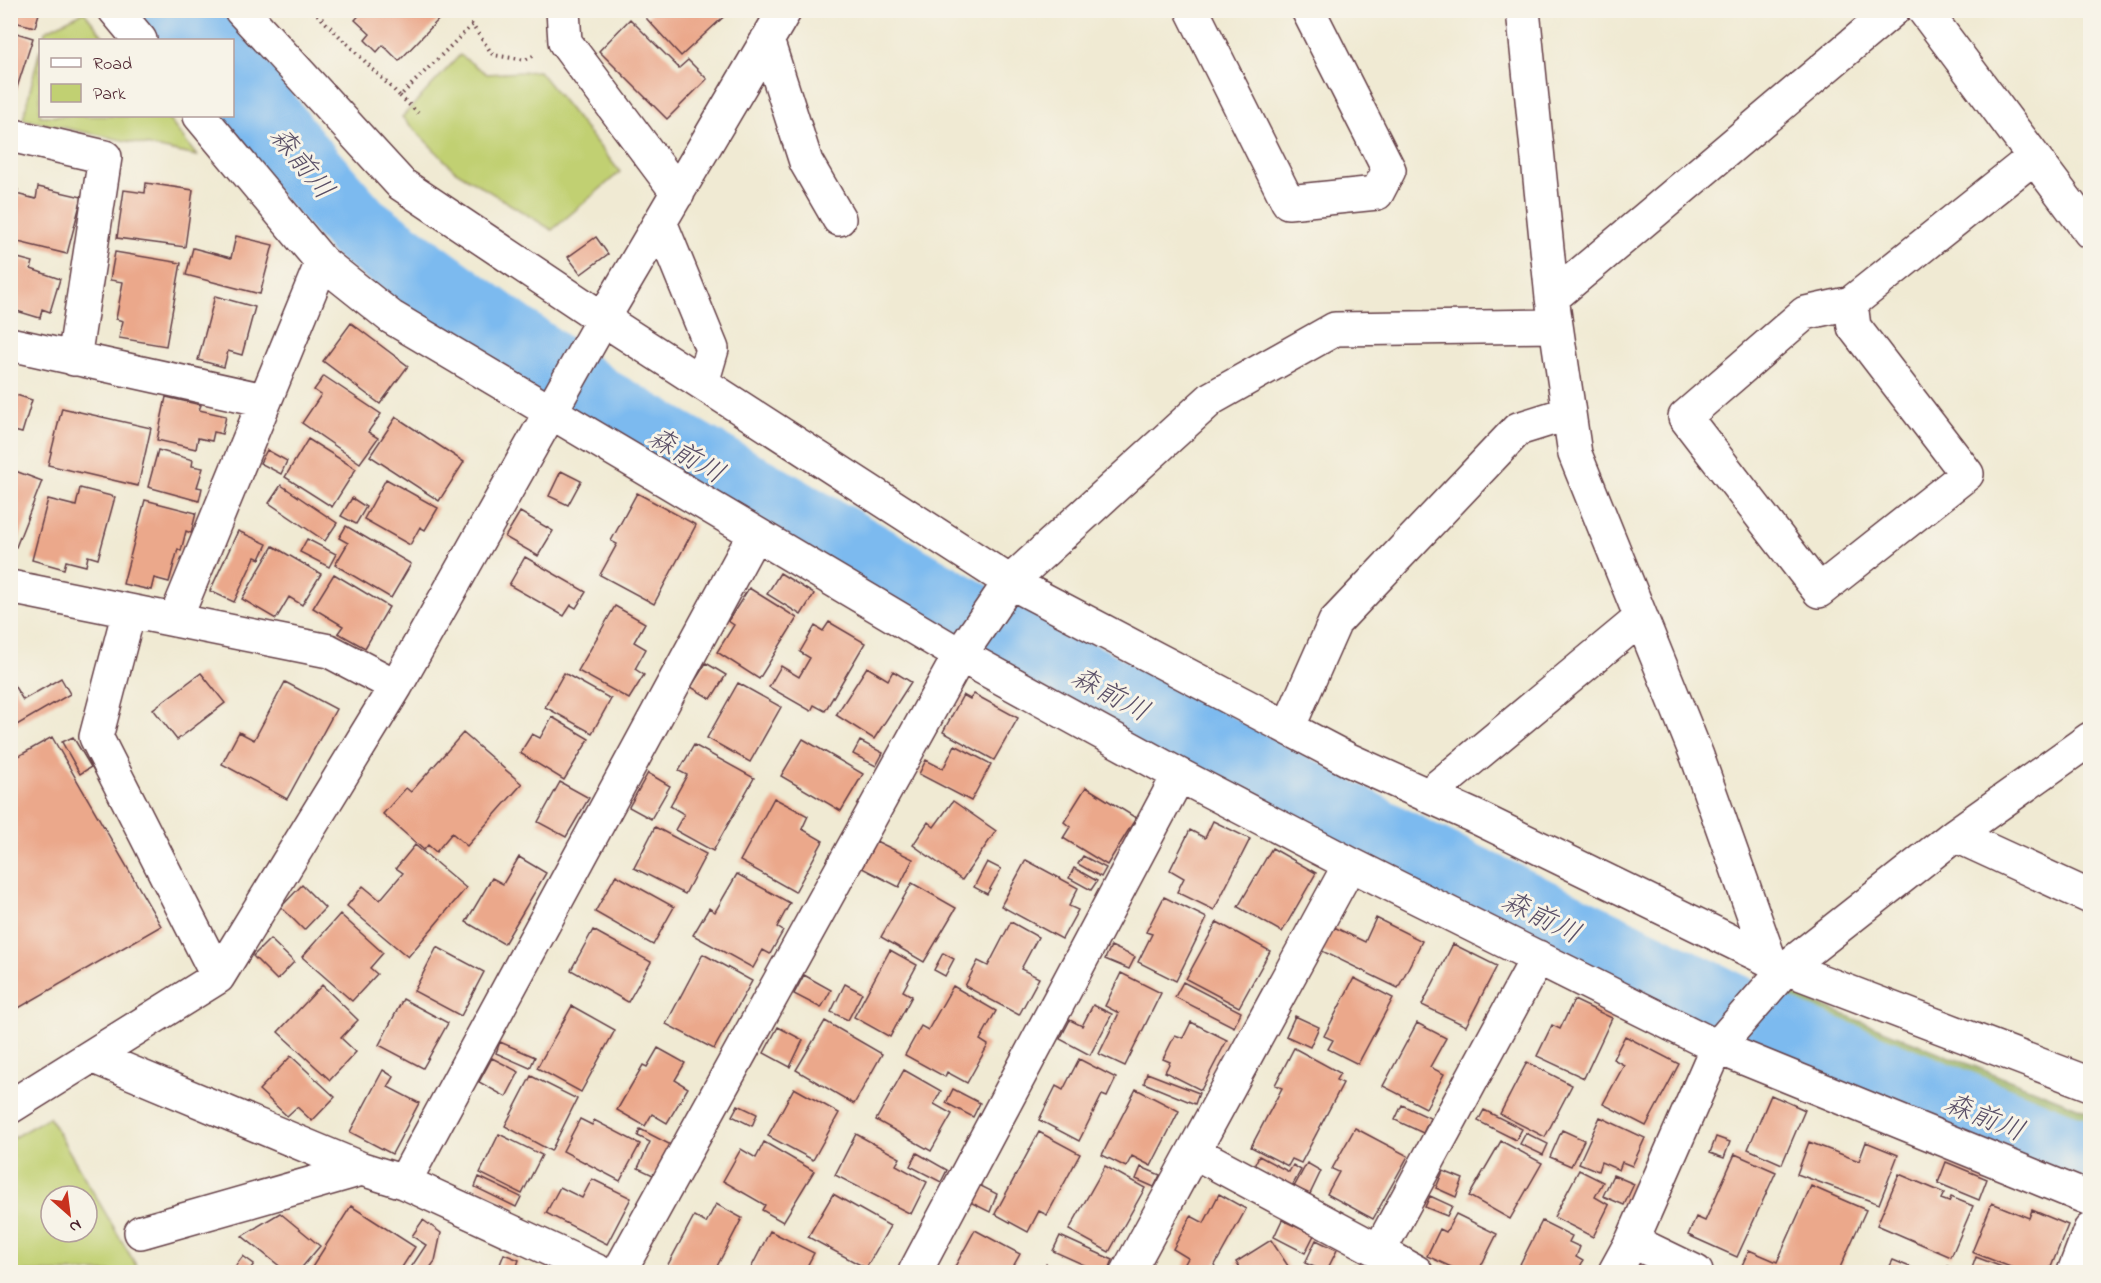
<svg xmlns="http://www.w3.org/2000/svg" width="2101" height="1283" viewBox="0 0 2101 1283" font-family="'Indie Flower','Klee One',sans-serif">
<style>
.green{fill:#c1d072;stroke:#86784e;stroke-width:1.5;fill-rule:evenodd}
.forest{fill:#98b264;stroke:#716848;stroke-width:1.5}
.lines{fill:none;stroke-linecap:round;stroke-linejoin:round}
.river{stroke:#7bbaef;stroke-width:72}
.building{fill:#eba88b}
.minor-casing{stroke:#633d44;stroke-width:36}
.path{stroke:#633d44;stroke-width:4;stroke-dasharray:1.5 4.5;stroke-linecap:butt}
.minor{stroke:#fff;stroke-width:33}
.labels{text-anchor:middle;stroke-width:6;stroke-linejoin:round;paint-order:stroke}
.water-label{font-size:28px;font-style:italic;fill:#594e66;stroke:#f7f3e8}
</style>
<rect width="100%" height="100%" fill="#f7f3e8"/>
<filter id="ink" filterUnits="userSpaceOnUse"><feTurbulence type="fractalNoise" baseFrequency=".0167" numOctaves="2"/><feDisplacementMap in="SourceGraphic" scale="12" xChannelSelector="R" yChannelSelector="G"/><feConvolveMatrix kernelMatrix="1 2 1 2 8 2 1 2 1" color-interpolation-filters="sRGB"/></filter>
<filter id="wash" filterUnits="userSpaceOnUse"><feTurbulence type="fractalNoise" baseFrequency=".008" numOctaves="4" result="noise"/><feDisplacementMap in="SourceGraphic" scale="24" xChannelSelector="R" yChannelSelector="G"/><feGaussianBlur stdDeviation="1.35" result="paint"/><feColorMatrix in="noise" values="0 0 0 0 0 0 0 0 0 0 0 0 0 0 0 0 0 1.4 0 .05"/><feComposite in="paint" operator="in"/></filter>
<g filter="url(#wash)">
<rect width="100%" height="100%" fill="#f0ead3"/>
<path class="green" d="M84,12L106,40H43L45,31Z
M40,49V116H166L197,156L23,119Z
M460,55L487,74L539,71L620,172L552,230L454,170L402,117Z
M49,1117L140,1272H11V1139ZM51,1196H87V1232H51Z"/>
<path class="forest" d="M1787,992L2090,1112V1144L1773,1019Z"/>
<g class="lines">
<path class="river" d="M173,10L208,40
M232,72L300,162L358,228L599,403L1018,644L1410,851L1783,1034L2090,1159"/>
</g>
<g id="blocks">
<path class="building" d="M10,10H40L35,27L10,21Z
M364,10H438L443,15L399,61L383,45L377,52L365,40L370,34L355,20Z
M654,10H731L681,56L646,18Z
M630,19L679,68L688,60L707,79L667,119L599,51Z
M10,31L33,38L11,106H10Z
M146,183L193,190L185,247L117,238L124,190L145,193Z
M10,187L18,190L16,194L36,199L38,187L82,197L67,254L10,240Z
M236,236L273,245L260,294L186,275L193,248L231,258Z
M596,237L608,254L581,274L568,257Z
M115,252L181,263L166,346L119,338L123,321L116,319L123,282L110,280Z
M14,257L33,262L31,269L60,279L50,312L42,309L40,318L10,309V267Z
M215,296L255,307L242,355L228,351L224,367L198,360Z
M351,323L408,366L380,404L323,361Z
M324,376L381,414L368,432L378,438L360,463L302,423L321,395L314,390Z
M10,393L32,400L22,433L10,430Z
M166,397L201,405L199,410L226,416L222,434L214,432L212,441L198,438L196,449L157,440Z
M62,408L151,428L138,486L48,465Z
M396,417L464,462L439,501L370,456Z
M308,439L356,469L332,507L285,477Z
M158,450L193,460L192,466L203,468L197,487L202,488L199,501L148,487Z
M267,450L287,461L281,474L260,463Z
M10,469L42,481L16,547L10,544Z
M561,471L581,481L568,505L549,496Z
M386,479L438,508L425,530L420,527L410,545L364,519Z
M281,485L337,523L325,541L269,503Z
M80,488L115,497L98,559L88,556L86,566L66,561L64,569L32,560L48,499L76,506Z
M637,493L696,525L654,604L600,575L617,544L611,541Z
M352,498L366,507L356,524L341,516Z
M145,500L196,513L191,533L186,531L181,551L178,549L169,582L154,578L151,590L123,584Z
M520,512L553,531L538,556L505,537Z
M346,526L411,564L391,598L335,565L348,543L339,538Z
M238,531L267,544L260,559L255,557L234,602L210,591Z
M307,539L336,554L329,567L300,552Z
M273,546L321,574L302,605L289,597L276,619L242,599Z
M525,557L586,592L576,608L571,605L564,616L509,585Z
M780,573L814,594L801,615L767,594Z
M334,574L389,607L365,648L338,633L343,626L313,608Z
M749,588L797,618L759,679L717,652L734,625L728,621Z
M615,606L645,623L634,642L646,649L635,669L644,675L629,699L578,671Z
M829,622L865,643L825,711L814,705L811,711L769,687L781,666L799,677L810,658L800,652L815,626L823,631Z
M706,663L726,675L711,699L691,687Z
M867,667L888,680L893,671L911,682L874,739L836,715Z
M201,673L225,703L177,740L153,709Z
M564,673L611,699L592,733L545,707Z
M61,678L70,694L10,729V679L23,700Z
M285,682L336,709L287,799L222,764L239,732L254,740Z
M738,683L781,707L750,762L707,738Z
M974,694L1018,718L994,760L943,732L963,695L970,699Z
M552,717L589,739L564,780L520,753L532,734L540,738Z
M463,733L522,784L467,846L452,833L436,852L428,845L424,850L383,814L406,788L411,792Z
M52,737L161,926L10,1013V761Z
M73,737L91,767L80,774L62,742Z
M803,739L863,774L841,811L781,776Z
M860,741L883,753L876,766L853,754Z
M694,745L754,778L713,851L675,830L684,814L670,806L687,775L679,771Z
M955,745L991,764L971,801L919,774L926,760L943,769Z
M648,773L670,786L651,819L629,807Z
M560,782L589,798L566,837L538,822Z
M1086,787L1136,818L1107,865L1063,838L1070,827L1064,822Z
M774,798L808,816L802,829L823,841L795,892L740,861Z
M953,801L996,831L962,880L913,845L928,822L934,827Z
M1213,821L1250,839L1214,910L1177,892L1184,878L1170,870L1190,830L1205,838Z
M655,827L706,854L685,894L634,868Z
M876,841L913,859L899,887L862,868Z
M415,845L466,888L408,957L347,906L363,886L380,900L403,873L396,868Z
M1272,848L1316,873L1282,932L1238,907Z
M1083,856L1106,868L1101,877L1078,864Z
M519,857L546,873L504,944L466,922L492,878L503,884Z
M1026,860L1078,888L1069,906L1078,910L1062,939L1001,906Z
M987,862L1001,869L987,894L974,887Z
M1074,868L1097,881L1091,890L1069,878Z
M737,874L790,903L777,927L783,931L770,954L763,950L753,968L693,935L709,908L715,912Z
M616,875L674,907L653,945L595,912Z
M912,883L956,908L924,962L881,937Z
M302,885L325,908L304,930L281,907Z
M1164,897L1207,918L1176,981L1138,962L1152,934L1146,932Z
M340,914L383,953L370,968L377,974L352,1001L302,957Z
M1376,918L1422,941L1398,988L1322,951L1334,927L1365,942Z
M1011,922L1038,937L1021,969L1039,978L1019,1015L965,986L978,961L988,966Z
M1217,922L1270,951L1239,1007L1186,979Z
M593,930L651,962L628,1002L571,970Z
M270,939L294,962L277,980L253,956Z
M1453,944L1497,966L1466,1026L1422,1005Z
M1111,946L1135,957L1129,969L1105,959Z
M437,947L484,972L461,1016L414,991Z
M890,950L917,965L903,991L912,996L890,1037L854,1017Z
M943,953L954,959L945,976L934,970Z
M703,954L752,981L714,1049L666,1024Z
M1121,973L1161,993L1125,1066L1099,1054L1119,1013L1105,1006Z
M804,975L831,990L821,1008L794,994Z
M1354,978L1393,998L1358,1064L1328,1049L1333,1040L1324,1036Z
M1183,982L1241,1012L1234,1027L1175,997Z
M845,984L862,993L848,1020L831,1012Z
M322,985L358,1020L341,1038L356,1052L330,1080L278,1032Z
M953,986L996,1011L980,1040L988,1045L967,1083L947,1072L945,1077L905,1055L921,1026L928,1030Z
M403,999L448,1023L423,1068L379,1045Z
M1574,1000L1612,1018L1584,1078L1537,1056L1552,1025L1560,1029Z
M1093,1005L1112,1014L1090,1055L1060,1039L1070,1020L1082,1026Z
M572,1006L615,1030L581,1092L537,1068Z
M1295,1016L1319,1027L1310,1047L1286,1036Z
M825,1021L882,1054L854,1104L796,1070Z
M1191,1022L1227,1040L1201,1090L1165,1072L1170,1062L1163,1059L1175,1035L1183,1038Z
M1417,1023L1446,1038L1430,1067L1444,1074L1426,1108L1383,1086Z
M778,1027L803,1040L790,1067L764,1053Z
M1625,1036L1679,1064L1646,1126L1603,1104L1624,1065L1613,1059Z
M500,1042L535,1057L530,1068L496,1053Z
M658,1048L685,1063L675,1080L688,1088L667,1123L652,1114L645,1126L617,1110L643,1065L647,1067Z
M1294,1048L1340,1073L1336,1080L1343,1083L1301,1163L1292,1159L1288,1166L1251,1147L1282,1088L1275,1085Z
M291,1056L335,1097L312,1121L297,1107L287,1116L259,1090Z
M492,1058L519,1072L506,1097L479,1082Z
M1079,1059L1116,1078L1107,1097L1102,1095L1079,1141L1039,1120L1056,1086L1063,1090Z
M1527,1062L1572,1085L1545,1137L1500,1114Z
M383,1070L394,1077L388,1087L419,1103L392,1154L350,1132Z
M904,1070L941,1091L934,1104L952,1114L931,1151L876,1120Z
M1147,1073L1199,1093L1195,1104L1144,1083Z
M531,1076L577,1099L551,1151L505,1126Z
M794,1088L839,1113L813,1160L768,1136Z
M953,1089L980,1103L973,1117L946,1103Z
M1136,1089L1179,1111L1151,1166L1132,1156L1126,1167L1102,1155Z
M1771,1095L1805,1110L1782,1164L1748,1149Z
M738,1105L757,1114L752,1126L732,1116Z
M1402,1105L1430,1118L1423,1133L1395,1120Z
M1484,1110L1522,1129L1516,1140L1478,1121Z
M1600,1117L1645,1138L1632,1166L1622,1162L1619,1170L1601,1162L1598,1171L1579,1163Z
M580,1119L592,1125L594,1120L640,1144L620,1181L563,1151Z
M1355,1128L1408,1156L1373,1219L1327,1194L1339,1172L1332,1169Z
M640,1129L671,1145L655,1176L638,1168L650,1142L638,1136Z
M1562,1130L1584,1140L1571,1166L1550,1157Z
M1039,1132L1080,1154L1047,1215L1039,1211L1028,1232L995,1214Z
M1526,1133L1548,1144L1543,1155L1520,1144Z
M499,1134L542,1155L522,1194L480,1173Z
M856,1134L900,1158L896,1165L927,1182L911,1214L835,1175Z
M1716,1137L1730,1142L1724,1158L1710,1153Z
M1501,1141L1542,1163L1510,1219L1469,1196Z
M764,1142L814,1171L783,1222L762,1210L765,1205L723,1181L741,1149L756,1158Z
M1809,1142L1859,1161L1866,1142L1898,1155L1879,1204L1797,1174Z
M917,1153L947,1170L941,1182L910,1166Z
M1735,1154L1776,1172L1737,1257L1688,1235L1696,1217L1705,1221Z
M1259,1156L1289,1172L1293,1165L1301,1170L1292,1186L1254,1166Z
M1946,1162L1987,1179L1979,1200L1938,1183Z
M1307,1163L1321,1171L1310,1194L1294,1187Z
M1105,1166L1145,1188L1109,1252L1069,1230Z
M1141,1167L1160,1175L1154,1187L1136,1179Z
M1579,1170L1603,1182L1595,1197L1609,1205L1593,1237L1554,1217Z
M1443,1171L1463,1179L1456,1197L1436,1188Z
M1899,1174L1944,1193L1941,1199L1949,1202L1951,1197L1973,1206L1951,1257L1877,1225Z
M1613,1175L1634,1184L1624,1205L1603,1196Z
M479,1177L521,1197L516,1207L475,1187Z
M592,1179L631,1198L607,1244L546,1213L560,1187L582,1198Z
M979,1185L997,1194L990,1212L970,1202Z
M1811,1186L1866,1210L1838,1272H1739L1749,1250L1777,1262Z
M833,1194L890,1226L866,1268L808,1237Z
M1219,1194L1246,1209L1211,1272H1183L1181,1271L1188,1258L1173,1249L1191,1216L1204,1223Z
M1430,1196L1452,1206L1447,1216L1425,1207Z
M1992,1203L2029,1218L2032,1210L2068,1225L2049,1272H2023L1972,1252Z
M716,1204L742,1218L714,1272H664L694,1216L706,1223Z
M351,1206L415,1247L399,1272H309Z
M280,1213L320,1246L298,1272H287L242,1236Z
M1456,1214L1497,1234L1478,1272H1462L1427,1256L1440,1229L1446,1232Z
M423,1220L441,1233L435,1261L427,1272H408L426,1245L412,1236Z
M1282,1220L1314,1235L1305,1253L1274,1237Z
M1542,1221L1572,1236L1569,1242L1580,1247L1576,1257L1583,1261L1577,1272H1516Z
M975,1230L1020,1254L1010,1272H952Z
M770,1231L814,1253L804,1272H749Z
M1060,1236L1113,1260L1108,1272H1100L1053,1251Z
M1271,1240L1292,1272H1242L1236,1262Z
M1316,1240L1337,1250L1326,1272L1305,1263Z
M504,1254L519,1260L515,1272H497Z
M243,1256L254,1264L248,1272H231Z
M1976,1257L2015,1272L1971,1271Z
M1893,1260L1922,1272H1887Z
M1357,1263L1363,1272H1342Z
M1046,1264L1062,1272H1041Z
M1948,1266L1964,1272H1945Z"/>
</g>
</g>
<g filter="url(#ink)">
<use href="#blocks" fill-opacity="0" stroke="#633d44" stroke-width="1.5"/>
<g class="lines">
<g class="minor-casing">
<path id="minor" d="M115,10L140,40
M563,10L565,42L678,193
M785,10L603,319L1010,582L1349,760L1478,818L1786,968L2090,1084
M1192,10L1288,202L1377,193L1389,170L1308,10
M1523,10L1552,298L1575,454L1697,756L1769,958
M1924,10L2090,232
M767,40L806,162L839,219
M200,116L322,262L391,317L960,655L1179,775L1350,864L1717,1047L2090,1199
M10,135L105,157L74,359
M660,222L712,349L702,383
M1552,298L1893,10
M1851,303L1854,327L1967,474L1819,591L1685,417L1805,313L1851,303L2034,157
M10,344L264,400
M10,587L329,651L396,686L603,319L401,184L241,10
M129,611L96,737L218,977
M175,620L322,262
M1288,728L1335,622L1518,429L1569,413
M1428,795L1641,618
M1955,835L2090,897
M94,1057L362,1169L404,1182L599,1272
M10,1107L218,977L396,686
M1194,1152L1379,1251L1416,1272
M404,1182L754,535
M141,1232L362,1169
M1632,1241L1696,1272
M1379,1251L1538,957
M619,1272L960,655L1010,582L1212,398L1335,329L1556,326
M915,1272L1179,775
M1128,1272L1350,864
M1615,1272L1632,1241L1717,1047L1786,968L1955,835L2090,739
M2074,1272L2090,1230"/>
</g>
<path class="path" d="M313,10L400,96L472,25L493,55L525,60L533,56
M400,96L418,113"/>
<use href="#minor" class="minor"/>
</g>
</g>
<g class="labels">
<g class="water-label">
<text transform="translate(303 162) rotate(51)" y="10">森前川</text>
<text transform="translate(687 454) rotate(30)" y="10">森前川</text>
<text transform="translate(1111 693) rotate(28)" y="10">森前川</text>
<text transform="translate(1542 916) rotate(26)" y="10">森前川</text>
<text transform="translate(1985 1116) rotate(22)" y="10">森前川</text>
</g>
</g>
<rect width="2101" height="1283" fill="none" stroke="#f7f3e8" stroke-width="36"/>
<rect x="39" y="39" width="195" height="78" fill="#f7f3e8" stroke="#b29e9c" stroke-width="1.5"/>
<rect x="51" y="58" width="30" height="9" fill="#ffffff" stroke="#b29e9c" stroke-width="1.5"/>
<text x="93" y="69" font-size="18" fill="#4a1f2b">Road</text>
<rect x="51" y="84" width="30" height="18" fill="#c1d072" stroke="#b29e9c" stroke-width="1.5"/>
<text x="93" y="99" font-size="18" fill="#4a1f2b">Park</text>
<g transform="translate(69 1214) rotate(152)"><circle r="28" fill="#f7f3e8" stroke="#b29e9c" stroke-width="1.5"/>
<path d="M0-4.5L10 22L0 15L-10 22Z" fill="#c8321e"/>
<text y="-9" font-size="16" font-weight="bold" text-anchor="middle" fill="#4a1f2b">N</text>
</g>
</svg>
